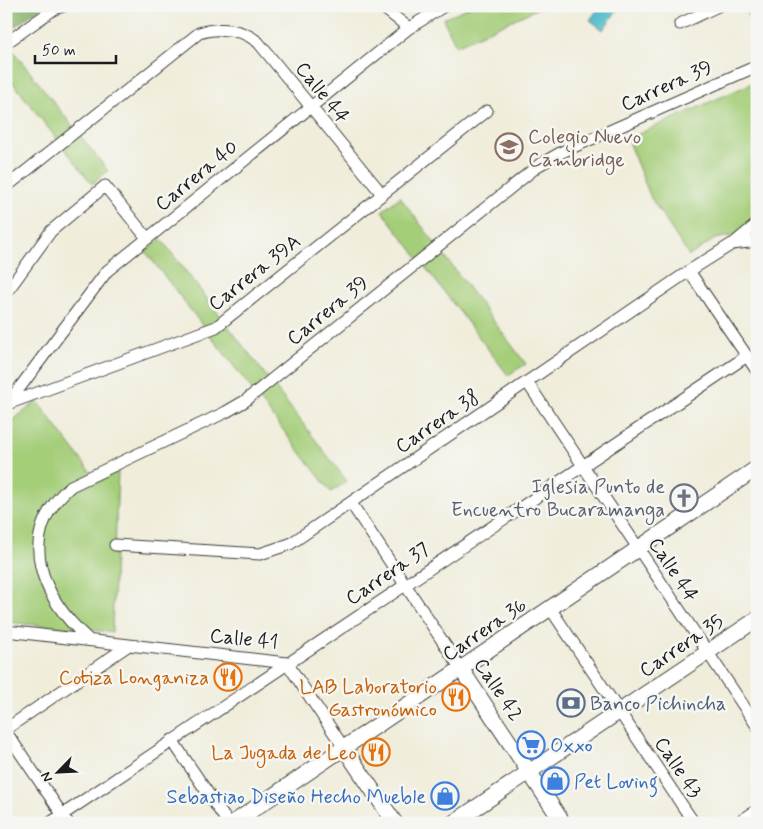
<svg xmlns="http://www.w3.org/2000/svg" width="763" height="829" viewBox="0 0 763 829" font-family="Mynerve,sans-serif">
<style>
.green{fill:#a5ce79;stroke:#60754a}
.forest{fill:#84b169;stroke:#506642}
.water{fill:#4fbcc9;stroke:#366c72}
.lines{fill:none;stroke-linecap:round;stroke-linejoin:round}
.minor-casing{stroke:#3c3b39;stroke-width:13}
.tertiary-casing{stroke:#3c3b39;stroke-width:17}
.minor{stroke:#fff;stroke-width:11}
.tertiary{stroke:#fff;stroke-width:15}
.labels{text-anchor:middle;stroke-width:5;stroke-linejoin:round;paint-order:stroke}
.street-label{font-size:20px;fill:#1c1c1c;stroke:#f6f6f2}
.education-label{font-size:20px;fill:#785e54;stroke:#f6f6f2;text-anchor:start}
.worship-label{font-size:20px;fill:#5b616d;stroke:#f6f6f2;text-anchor:end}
.food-label{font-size:20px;fill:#c56008;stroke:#f6f6f2;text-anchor:end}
.service-label{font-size:20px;fill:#4e5e75;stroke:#f6f6f2;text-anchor:start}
.shop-label{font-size:20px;fill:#366cbe;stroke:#f6f6f2;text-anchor:start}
</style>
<rect width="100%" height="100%" fill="#f6f6f2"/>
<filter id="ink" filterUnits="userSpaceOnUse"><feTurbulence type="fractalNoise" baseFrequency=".02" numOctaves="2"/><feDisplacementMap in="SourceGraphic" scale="10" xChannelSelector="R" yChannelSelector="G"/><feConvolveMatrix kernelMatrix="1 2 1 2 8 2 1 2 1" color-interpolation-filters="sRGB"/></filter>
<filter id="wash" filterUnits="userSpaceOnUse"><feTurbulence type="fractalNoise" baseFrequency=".0096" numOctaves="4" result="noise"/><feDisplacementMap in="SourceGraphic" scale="20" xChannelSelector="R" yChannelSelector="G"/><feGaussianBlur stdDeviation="1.12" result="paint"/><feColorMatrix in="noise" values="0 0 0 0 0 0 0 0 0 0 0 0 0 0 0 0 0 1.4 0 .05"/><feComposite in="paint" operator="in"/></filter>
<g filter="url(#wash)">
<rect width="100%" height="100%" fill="#f0eddb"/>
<path class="green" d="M471,6H543L456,46L443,19Z
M743,6H757V35Z
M11,48L108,171L92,184L6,74V53Z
M757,81V231L715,239L689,256L651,198L627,139Z
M400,197L526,364L508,375L382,211Z
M161,239L347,481L331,492L145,251Z
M37,401L98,482L118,471L112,632L6,622V426Z"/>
<path class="forest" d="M6,6H43L6,33Z"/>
<path class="water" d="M600,6H614L618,9L603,30L590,20Z"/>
</g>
<g filter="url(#ink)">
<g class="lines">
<g class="minor-casing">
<path id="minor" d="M381,6L409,28
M680,24L718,6
M6,43L54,9L63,6
M6,187L199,33C220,27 240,28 258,42L382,194
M733,244L757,224
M689,271L757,371
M6,293L51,231L105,186L147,238
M527,382L757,726
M10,403L216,327L487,111
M6,406L107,271L409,28L444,6
M351,503L461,669
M115,545L260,554L290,544L689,271L732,244L757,241
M550,608L694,823
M6,631L287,663L344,748
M89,640C41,597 14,535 71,486L226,412L245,401L539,165L562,152L757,66
M6,729L129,645
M6,732L68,823
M172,740L228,823
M50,823L747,356
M738,823L757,810"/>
</g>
<g class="tertiary-casing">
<path id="tertiary" d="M461,669L563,823
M344,748L395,823
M233,823L757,468
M453,823L757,619"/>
</g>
<use href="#minor" class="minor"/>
<use href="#tertiary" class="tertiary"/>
</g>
</g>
<defs>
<g id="school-ring" transform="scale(1.4375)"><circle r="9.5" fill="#f6f6f2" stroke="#8d6e63" stroke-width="1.5"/><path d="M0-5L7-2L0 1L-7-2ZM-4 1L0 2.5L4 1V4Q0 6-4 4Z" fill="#8d6e63"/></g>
<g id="church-ring" transform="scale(1.4375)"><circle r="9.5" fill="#f6f6f2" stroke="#6b7280" stroke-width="1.5"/><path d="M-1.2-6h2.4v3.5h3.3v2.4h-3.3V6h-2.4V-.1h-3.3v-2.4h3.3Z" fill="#6b7280"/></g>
<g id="restaurant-ring" transform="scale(1.4375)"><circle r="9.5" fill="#f6f6f2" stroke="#e8710a" stroke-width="1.5"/><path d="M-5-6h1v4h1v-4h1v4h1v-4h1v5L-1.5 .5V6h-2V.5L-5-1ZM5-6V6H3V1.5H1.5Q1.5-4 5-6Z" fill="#e8710a"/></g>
<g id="bank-ring" transform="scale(1.4375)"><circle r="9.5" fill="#f6f6f2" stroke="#5c6f8a" stroke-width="1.5"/><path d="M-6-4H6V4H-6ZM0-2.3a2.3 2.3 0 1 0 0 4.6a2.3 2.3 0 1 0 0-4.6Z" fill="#5c6f8a"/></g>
<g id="supermarket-ring" transform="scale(1.4375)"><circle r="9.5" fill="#f6f6f2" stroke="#3f7fe0" stroke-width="1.5"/><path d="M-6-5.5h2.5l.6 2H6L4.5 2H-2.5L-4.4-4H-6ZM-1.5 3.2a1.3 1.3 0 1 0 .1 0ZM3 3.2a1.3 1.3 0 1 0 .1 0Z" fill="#3f7fe0"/></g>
<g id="shop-ring" transform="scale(1.4375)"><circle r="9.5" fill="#f6f6f2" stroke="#3f7fe0" stroke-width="1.5"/><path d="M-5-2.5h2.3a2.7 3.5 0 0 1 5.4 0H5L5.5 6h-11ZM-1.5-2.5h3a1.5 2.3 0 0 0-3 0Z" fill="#3f7fe0"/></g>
</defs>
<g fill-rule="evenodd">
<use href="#school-ring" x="509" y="147"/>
<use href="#church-ring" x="684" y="498"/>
<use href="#restaurant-ring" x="228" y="677"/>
<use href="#restaurant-ring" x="456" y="697"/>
<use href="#bank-ring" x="571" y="703"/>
<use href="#supermarket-ring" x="531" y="745"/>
<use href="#restaurant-ring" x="376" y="752"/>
<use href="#shop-ring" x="555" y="781"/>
<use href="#shop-ring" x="445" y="796"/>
</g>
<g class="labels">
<g class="street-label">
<text transform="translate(666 85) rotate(-24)" y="7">Carrera 39</text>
<text transform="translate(323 92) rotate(51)" y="7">Calle 44</text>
<text transform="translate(196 175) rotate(-39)" y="7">Carrera 40</text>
<text transform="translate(254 272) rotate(-38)" y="7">Carrera 39A</text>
<text transform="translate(327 310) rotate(-39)" y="7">Carrera 39</text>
<text transform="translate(437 421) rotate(-34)" y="7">Carrera 38</text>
<text transform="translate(674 569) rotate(56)" y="7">Calle 44</text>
<text transform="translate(387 573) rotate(-34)" y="7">Carrera 37</text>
<text transform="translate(484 629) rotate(-34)" y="7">Carrera 36</text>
<text transform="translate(244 638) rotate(6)" y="7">Calle 41</text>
<text transform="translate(681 645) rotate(-34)" y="7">Carrera 35</text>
<text transform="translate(499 689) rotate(56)" y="7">Calle 42</text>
<text transform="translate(679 767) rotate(56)" y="7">Calle 43</text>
</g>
<g class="education-label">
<text x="528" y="143">Colegio Nuevo<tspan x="528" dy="23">Cambridge</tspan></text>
</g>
<g class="worship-label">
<text x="665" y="493">Iglesia Punto de<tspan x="665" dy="23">Encuentro Bucaramanga</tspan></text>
</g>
<g class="food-label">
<text x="209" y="684">Cotiza Longaniza</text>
<text x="437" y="693">LAB Laboratorio<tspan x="437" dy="23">Gastronómico</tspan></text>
<text x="357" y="759">La Jugada de Leo</text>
</g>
<g class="service-label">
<text x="590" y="710">Banco Pichincha</text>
</g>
<g class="shop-label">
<text x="550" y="752">Oxxo</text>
<text x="574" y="788">Pet Loving</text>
<text x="426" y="803" text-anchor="end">Sebastiao Diseño Hecho Mueble</text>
</g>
</g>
<rect width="763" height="829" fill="none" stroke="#f6f6f2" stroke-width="25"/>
<g transform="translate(58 772) rotate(246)" stroke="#f6f6f2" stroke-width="4" paint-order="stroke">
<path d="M0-4L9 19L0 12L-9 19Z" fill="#1c1c1c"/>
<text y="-8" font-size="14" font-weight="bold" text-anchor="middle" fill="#1c1c1c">N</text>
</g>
<path d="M35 55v8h81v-8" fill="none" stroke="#1c1c1c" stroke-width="2.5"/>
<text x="42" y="55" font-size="15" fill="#1c1c1c" stroke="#f6f6f2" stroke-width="4" paint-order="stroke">50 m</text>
</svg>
